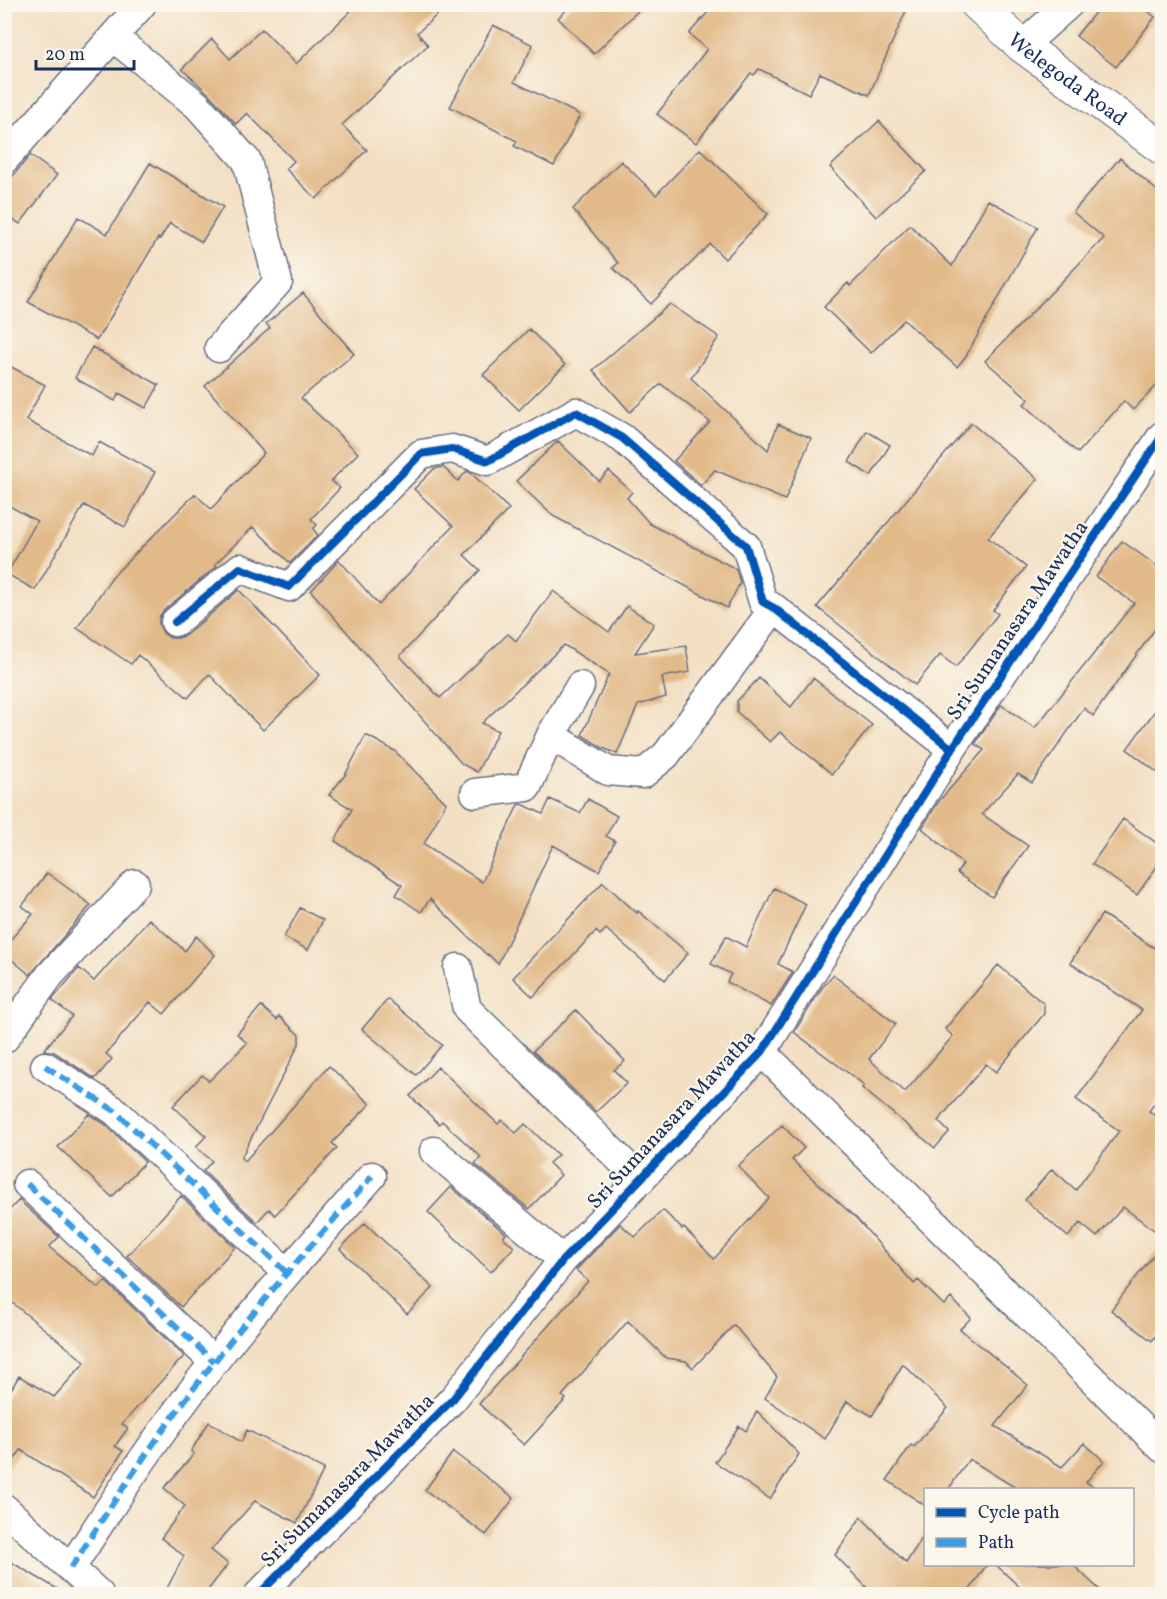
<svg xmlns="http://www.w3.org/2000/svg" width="1167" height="1599" viewBox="0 0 1167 1599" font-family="Vollkorn,serif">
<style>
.building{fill:#e2ba89}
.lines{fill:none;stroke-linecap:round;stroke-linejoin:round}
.minor-casing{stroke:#676d82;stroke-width:31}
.tertiary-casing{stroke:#676d82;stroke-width:35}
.minor{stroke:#fff;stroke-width:28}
.tertiary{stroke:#fff;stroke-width:33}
.quiet{stroke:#3b9de6;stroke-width:6;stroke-dasharray:12 6;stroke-linecap:butt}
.cycleway-casing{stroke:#fbf7ec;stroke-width:11}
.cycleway{stroke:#0057b8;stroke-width:8}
.labels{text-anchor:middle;stroke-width:4.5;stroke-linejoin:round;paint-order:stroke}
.street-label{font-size:21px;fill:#1b2f5e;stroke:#fbf7ec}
</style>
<rect width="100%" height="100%" fill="#fbf7ec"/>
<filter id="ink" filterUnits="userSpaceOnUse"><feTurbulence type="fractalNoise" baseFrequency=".0167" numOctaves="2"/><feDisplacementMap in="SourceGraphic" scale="12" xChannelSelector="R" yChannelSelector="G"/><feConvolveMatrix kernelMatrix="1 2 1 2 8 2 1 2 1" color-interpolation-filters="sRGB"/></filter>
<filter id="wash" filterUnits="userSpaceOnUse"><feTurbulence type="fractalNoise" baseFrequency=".008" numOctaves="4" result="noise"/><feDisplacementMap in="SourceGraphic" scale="24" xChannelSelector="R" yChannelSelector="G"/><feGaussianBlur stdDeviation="1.35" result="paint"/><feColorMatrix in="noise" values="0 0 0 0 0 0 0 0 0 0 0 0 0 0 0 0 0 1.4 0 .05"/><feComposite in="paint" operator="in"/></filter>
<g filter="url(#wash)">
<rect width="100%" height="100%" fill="#f3e0c4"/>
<g id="blocks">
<path class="building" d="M358,4H449L417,33L428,45L342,125L367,150L316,199L286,169L294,161L247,113L236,124L209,94L182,69L212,39L230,59L262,29L296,64Z
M573,4H645L594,54L558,18Z
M715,4H909L869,95L820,73L809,94L759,69L754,75L751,73L696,143L657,114L707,49L689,34Z
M1102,4H1139L1155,17L1116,67L1076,36Z
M493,25L533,45L514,82L580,115L554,166L514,146L517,141L450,107Z
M879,121L926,171L876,217L830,167Z
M700,149L768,214L725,259L710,244L651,304L613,268L618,263L573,209L621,161L656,195Z
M30,155L57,175L20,224L4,213V187Z
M1120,158L1162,195V380L1133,410L1124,401L1078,453L1024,404L1029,399L985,361L1104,238L1073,212Z
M150,163L223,207L202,242L170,223L160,239L158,238L97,340L28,302L78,217L107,234Z
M988,200L1038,227L966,356L957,367L904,320L871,353L824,307L848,283L850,286L910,225L952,266Z
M303,293L354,354L301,398L358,453L331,481L340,488L311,519L317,525L313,529L318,535L290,563L253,527L215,564L217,566L164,610L159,617V624L163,633L170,638H178L186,635L239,590L320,675L263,730L209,674L188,698L138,655L131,664L77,628L112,577L195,494L211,509L264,453L205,386L270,328L266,324Z
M670,304L719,337L691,378L768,450L778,424L811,438L785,500L715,470L701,485L674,461L710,422L661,384L630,412L593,370Z
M529,329L565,365L519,410L483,375Z
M92,347L159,385L146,408L119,393L115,401L75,378Z
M4,363L45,385L26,420L92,456L99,442L155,472L125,527L84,505L35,590L7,574L37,521L4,503Z
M971,423L1038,479L988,538L1026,567L993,610L998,614L956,667L940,655L915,685L817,607Z
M867,431L890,445L871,476L849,462Z
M558,441L599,481L609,471L632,492L627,498L650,524L736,569L740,583L727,608L553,516L516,481Z
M443,467L458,481L467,471L471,473L509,509L464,555L480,570L400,656L440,698L508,634L516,641L553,591L609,632L627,606L654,624L635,653L686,646L690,672L662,677L666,697L638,705L617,754L603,748L582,735L609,674L564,645L482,723L498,731L477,772L462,764L311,591L339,560L379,605L453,526L414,489L434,469Z
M1122,541L1161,569L1162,567V624L1160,622L1093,716L1084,708L1032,783L1018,774L982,814L1028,846L992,897L957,873L963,864L922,828L939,801L984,750L975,744L1001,705L1035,728L1134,603L1096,577Z
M759,678L791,707L813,678L872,725L832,774L780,732L770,742L737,712V701Z
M1162,701V776L1127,749Z
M366,735L395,751L446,803L424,844L482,882L518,805L522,804L543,814L550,799L580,813L588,799L617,816L606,836L615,841L599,871L553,845L498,964L488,954L487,955L430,899L421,912L396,895L402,885L335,841L352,809L329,795L345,775Z
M1123,819L1162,847V859L1137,895L1092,864Z
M47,873L91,905L30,975L4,953V947L33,914L22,906Z
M603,882L637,913L638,911L688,953L665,980L606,929L600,935L596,931L533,997L513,978Z
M774,888L806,904L778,964L793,972L771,1006L727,982L731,974L711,964L726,936L746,947Z
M300,908L323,920L308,950L284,937Z
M1102,914L1162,953V1093L1149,1111L1162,1121V1236L1123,1207L1097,1237L1080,1223L1068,1237L1025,1200L1052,1169L1076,1190L1119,1131L1076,1099L1142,1010L1070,963Z
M149,919L185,951L196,936L215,955L164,1014L150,1002L106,1054L112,1059L95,1079L54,1052L44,1050L72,1016L52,1000L79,968L94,981Z
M998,965L1044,1004V1014L996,1072L986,1064L938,1121L949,1132L935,1148L862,1088L864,1085L794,1032L822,988L833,975L896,1024L869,1059L905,1092L953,1036L945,1029Z
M388,999L442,1045L416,1075L362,1029Z
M261,1006L277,1020L279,1016L299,1035V1044L241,1158L245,1161L329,1066L370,1104L332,1143L337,1148L275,1215L269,1209L257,1222L203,1171L212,1161L196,1147L206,1136L173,1106L202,1075L209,1081L247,1043L237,1034Z
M576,1010L625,1061L614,1070L627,1083L596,1112L533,1051Z
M438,1067L498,1124L502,1120L516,1133L525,1124L558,1155L549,1163L561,1175L529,1209L475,1164L481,1157L442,1121L439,1124L410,1096Z
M89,1114L105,1124L145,1162L112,1197L58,1147Z
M782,1125L804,1148L792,1160L857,1219L914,1284L918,1280L944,1305L951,1298L971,1318L960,1329L1028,1385L995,1426L1062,1467L1084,1443L1104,1461L1086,1482L1099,1490H1019L969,1459L948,1490H926V1506L887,1480L911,1445L914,1447L948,1408L903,1364L872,1416L847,1401L825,1439L765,1398L777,1377L734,1325L693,1368L686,1361L666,1358L628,1321L562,1396L566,1399L524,1445L479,1404L588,1281L576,1270L620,1224L635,1237L663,1210L682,1229L684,1228L714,1259L769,1198L738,1166Z
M451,1187L506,1234L503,1237L514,1247L491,1272L428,1212Z
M181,1196L235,1247L181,1307L127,1256Z
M19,1200L59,1237L49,1247L99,1288L105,1281L184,1356L122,1424L128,1428L115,1446L123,1451L93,1497L21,1450L4,1474V1401L19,1376L54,1397L85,1362L4,1296V1216Z
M365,1223L433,1288L407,1314L340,1249Z
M1162,1244V1327L1152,1341L1111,1310Z
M757,1411L799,1454L770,1499L715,1462L739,1426L746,1431Z
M209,1422L241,1442L247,1430L324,1469L297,1523L255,1501L211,1550L228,1564L205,1594H164L184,1556L161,1538L185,1506L164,1488L194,1454L191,1451Z
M453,1452L514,1498L486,1535L425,1490Z
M861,1517L906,1563L926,1532V1564H987L967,1594H873L835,1555Z
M4,1558L66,1594H4Z
M995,1564H1072L1104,1594H1027Z"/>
</g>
</g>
<g filter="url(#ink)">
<use href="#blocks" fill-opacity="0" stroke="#676d82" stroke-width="1.5"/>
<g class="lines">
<g class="minor-casing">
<path id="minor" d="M113,37L197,105L247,161L278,282L219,348
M1022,46L1069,4
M4,160L142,4
M175,622L240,568L289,587L421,454L452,449L488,461L576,412L622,438L746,546L763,602L774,608L952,749
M551,735L608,771L643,774L666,755L774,608
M475,793L527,787L551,735L580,686
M458,968L467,1009L641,1180
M4,1039L50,975L135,884
M762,1052L1162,1448
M45,1066L115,1111L287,1273
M434,1151L563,1260
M27,1184L214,1362
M4,1508L99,1594
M71,1568C116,1497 163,1427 215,1361C264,1297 319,1237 372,1176
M259,1594L453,1399L563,1260L762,1052L952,749L1162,436"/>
</g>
<g class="tertiary-casing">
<g id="tertiary">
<path id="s1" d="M977,4L1022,46L1162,148"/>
</g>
</g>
<use href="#minor" class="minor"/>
<use href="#tertiary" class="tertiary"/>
<path class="quiet" d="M45,1066L115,1111L287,1273
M27,1184L214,1362
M71,1568C116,1497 163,1427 215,1361C264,1297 319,1237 372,1176"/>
<g class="cycleway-casing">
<path id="cycleway" d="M175,622L240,568L289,587L421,454L452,449L488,461L576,412L622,438L746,546L763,602L774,608L952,749
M259,1594L453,1399L563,1260L762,1052L952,749L1162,436"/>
</g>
<use href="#cycleway" class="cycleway"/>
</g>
</g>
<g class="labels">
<g class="street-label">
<text dy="7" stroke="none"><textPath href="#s1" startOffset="118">Welegoda Road</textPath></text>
<text transform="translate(1017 620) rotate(-56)" y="7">Sri Sumanasara Mawatha</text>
<text transform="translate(671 1119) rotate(-47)" y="7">Sri Sumanasara Mawatha</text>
<text transform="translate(347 1480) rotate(-45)" y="7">Sri Sumanasara Mawatha</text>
</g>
</g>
<rect width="1167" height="1599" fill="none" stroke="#fbf7ec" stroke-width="24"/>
<rect x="924" y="1488" width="210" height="78" fill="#fbf7ec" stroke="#a1a7b3" stroke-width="1.5"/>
<rect x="936" y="1508" width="30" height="9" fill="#0057b8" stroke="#a1a7b3" stroke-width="1.5"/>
<text x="978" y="1518" font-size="18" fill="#1b2f5e">Cycle path</text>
<rect x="936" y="1538" width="30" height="9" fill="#3b9de6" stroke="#a1a7b3" stroke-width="1.5"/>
<text x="978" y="1548" font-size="18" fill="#1b2f5e">Path</text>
<path d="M36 60v9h98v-9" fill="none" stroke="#1b2f5e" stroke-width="3"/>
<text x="45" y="60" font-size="18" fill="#1b2f5e" stroke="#fbf7ec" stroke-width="4.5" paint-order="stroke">20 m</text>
</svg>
